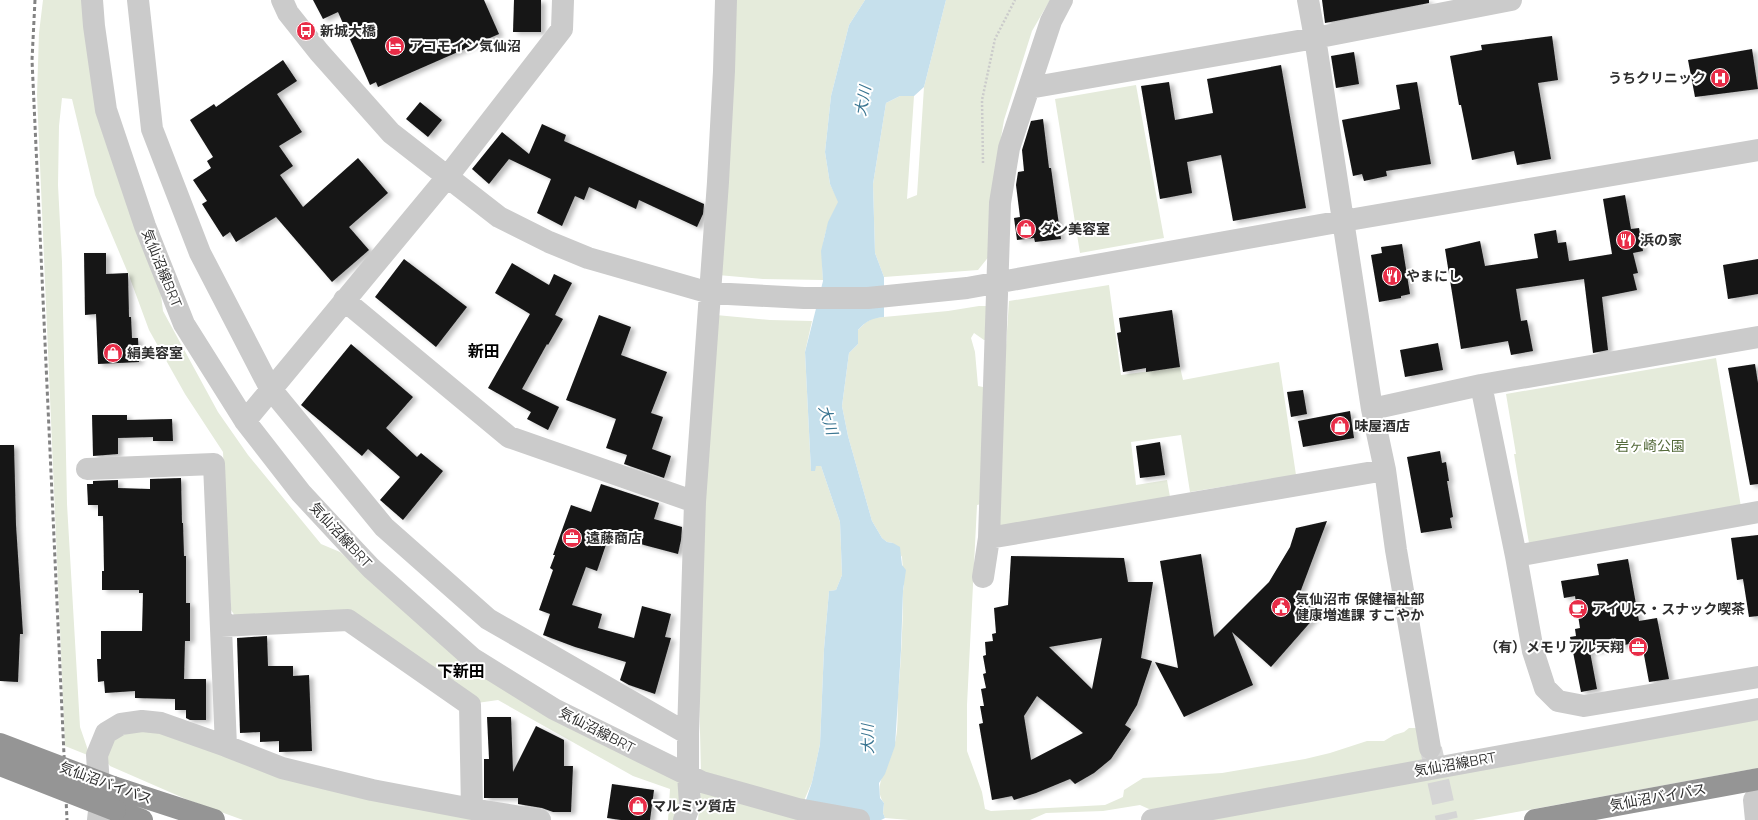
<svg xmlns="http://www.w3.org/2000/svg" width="1758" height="820" viewBox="0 0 1758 820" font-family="Raleway,'Noto Sans JP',sans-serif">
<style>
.green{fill:#e5ebdb}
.water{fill:#c6e0ec}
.building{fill:#151515;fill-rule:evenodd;filter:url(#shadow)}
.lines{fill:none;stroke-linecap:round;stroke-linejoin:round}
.minor-tunnel{stroke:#d5d5d5;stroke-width:22;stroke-dasharray:22 11;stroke-linecap:butt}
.path{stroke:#cbcbcb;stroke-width:2.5;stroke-dasharray:2 2;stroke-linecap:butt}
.minor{stroke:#cbcbcb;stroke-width:22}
.highway{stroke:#959595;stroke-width:22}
.rail{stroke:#838383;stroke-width:3;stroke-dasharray:4 3;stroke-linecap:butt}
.highway-bridge{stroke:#959595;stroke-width:22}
.labels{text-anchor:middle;stroke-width:4;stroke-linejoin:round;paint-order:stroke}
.poi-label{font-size:14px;font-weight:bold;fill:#2e2e2e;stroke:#fff;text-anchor:start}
.street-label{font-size:14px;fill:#2e2e2e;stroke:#fff}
.park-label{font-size:14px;fill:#546a3a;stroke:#fff}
.water-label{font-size:15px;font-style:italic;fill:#3a7591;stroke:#fff}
.quarter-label{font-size:16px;font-weight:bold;fill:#000;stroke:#fff}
</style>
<defs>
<filter id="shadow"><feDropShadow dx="4.5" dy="2.5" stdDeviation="2" flood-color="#0004"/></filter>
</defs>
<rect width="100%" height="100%" fill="#fff"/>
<path class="green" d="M43,0H87L160,288L163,311L218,412L248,455L321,544L340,552L415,620L684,777L680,820H668L670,789L633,776L498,700L477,703L348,611L235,616L231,610L223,452L185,394L149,330L128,273L95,195L72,99L62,98L59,126L58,185L62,262L67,504L80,727L90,756L65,746L37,95L39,33Z
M733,0H865L849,25L831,96L825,152L830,184L839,202C822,233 821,246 823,280L763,279L718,275Z
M946,0H1050L1032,31L1004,120L989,208L990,255L978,270L884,277L875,253L873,184L886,103L900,96H914L907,199L917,195L924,87Z
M1136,85L1164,238L1080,253L1055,99Z
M1109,285L1121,375L1180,367L1183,380L1279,362L1296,475L1190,492L1181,435L1131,442L1136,485L1167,480L1170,497L994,529L1009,301Z
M979,306H987L989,340H984L974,333L971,338L975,352L978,386L988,388L985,503L977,505L967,705V751L982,792L985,809L991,811L1105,805L1123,797L1124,790L1143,778L1222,773L1305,759L1330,753L1367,741H1384L1394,735L1404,732L1409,728H1419L1426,754L1417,767L1158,813L1140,805L1103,811L1046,813L1030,820H909L885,818L883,813L884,803C871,787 890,764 894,746C899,731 897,711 898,695C901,660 903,626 903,591L904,585L902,557L893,543L887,542L882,538L872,521L848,436L842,406L849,353L858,344V330L865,323L873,318L948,311Z
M716,315L770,320L812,321L805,352L811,471L816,466H821L840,522L842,575L836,590L829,591L824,649L820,744L812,782L803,803L701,773L697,606Z
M1716,358L1741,507L1529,543L1514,454H1516L1506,394Z
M1758,713V768L1473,820H1197Z
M138,727L478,820H243L188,800L110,766L105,759L112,741Z
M701,786L805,820H698Z"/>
<path class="water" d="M865,0H946L924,87L914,96H900L886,103L873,184L875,253L884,277V317C872,318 866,321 858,330V344L849,353L842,406L848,436L872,521L882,538L887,542L893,543L900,547L902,565L906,570L903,591L901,650L895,746L885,774L879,783L880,798L884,803L883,813L885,818L881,820H805L804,806L812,782L820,744L824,649L829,591L836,590L842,575L840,522L821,466H816L815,471H811L805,352L823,281L821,251L828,222L838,202L830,184L825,152L831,96L849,25Z"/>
<path class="building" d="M313,0H484L499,34L378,87L376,82L370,85L338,12L323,19Z
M514,0H541V32H513Z
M1322,0H1429V3L1325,23Z
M1552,36L1558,80L1538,83L1551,159L1517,165L1514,151L1472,160L1461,105H1459L1450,56L1482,50L1481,45Z
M1752,49L1758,89L1695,97L1688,60Z
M1354,52L1359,84L1336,88L1331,56Z
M283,60L297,81L277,94L302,132L279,146L293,166L280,175L303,207L358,158L388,193L349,227L369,250L332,282L276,217L236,242L230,232L223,237L202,204L207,201L193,180L211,168L207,161L213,157L190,120L214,104L216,107Z
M1281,65L1306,208L1233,221L1221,155L1187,162L1192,193L1160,199L1141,86L1169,82L1175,120L1213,113L1207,79Z
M1417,82L1431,164L1386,171L1387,176L1364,181L1362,174L1353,176L1342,120L1400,109L1396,85Z
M420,102L442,120L428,137L406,119Z
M1043,119L1049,168H1051L1061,239L1035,242L1034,238L1017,240L1014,218L1020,217L1016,185L1018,172L1024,171L1022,150L1031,121Z
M542,124L566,135L564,141L704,204L703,214L697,227L639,200L636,209L589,187L584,200L575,196L562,226L537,213L551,179L509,159L489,184L472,169L502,132L529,154Z
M1625,195L1631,229L1639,228L1643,251L1633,253L1638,273L1633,274L1637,290L1602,297L1608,350L1593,353L1584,279L1516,289L1521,321L1527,320L1533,351L1511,355L1508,341L1461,349L1445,249L1480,241L1485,266L1538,258L1534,234L1556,230L1558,243L1566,242L1569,261L1612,254L1603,199Z
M1402,244L1410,294L1401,296V298L1379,302L1371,255L1382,253L1381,247Z
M84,253H106V274L128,273L129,317H131L132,338H138L139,362L98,364L96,314L85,315Z
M404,259L467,307L436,347L375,297Z
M1758,259V294L1728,299L1723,265Z
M512,263L549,285L554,274L572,283L555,315L563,319L548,345L547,344L522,389L559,407L548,430L527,419L531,412L488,388L530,314L495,293Z
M1172,310L1180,367L1146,372V368L1123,372L1117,333L1121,332L1119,318Z
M599,315L631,327L621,355L667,372L651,413L663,417L652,449L671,456L664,478L624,464L627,455L606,448L616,419L566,400Z
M1438,343L1443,370L1405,377L1400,350Z
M351,344L413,397L386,428L417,457L421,453L443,471L403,520L380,500L400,477L368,449L362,456L301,405Z
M1755,364L1758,383V484L1750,485L1728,368Z
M1303,390L1307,414L1291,417L1287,392Z
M1350,411L1354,438L1303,447L1298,421Z
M92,415H127V420L172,419L173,441H153V437L118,438V454L93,456Z
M1160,442L1165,475L1140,478L1136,446Z
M0,445H14L16,525L23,634H20L18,682L0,681Z
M1440,451L1442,463L1446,462L1449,481H1447L1453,517L1450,518L1452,528L1421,533L1407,457Z
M181,478L182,523H183L184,556H186V603H190V641H185L184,679H206V720H190L186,718V710H175V699L135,698V691L105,693L104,681L98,682L97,659H101V631H142L143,593H139V590H102V571H104L103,516H98V505H88L87,484H93V481L118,480V488L150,489V479Z
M601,484L659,503L654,519L682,527L681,540L678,554L644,545L610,533L597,571L586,567L572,605L602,614L598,628L634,638L642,606L671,614L665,637L671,638L655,694L629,685L620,680L626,662L575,647L543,635L550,614L539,610L553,570L550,568L555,555H553L571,505L591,512Z
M1327,521L1298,598L1322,609L1271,667L1232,632L1253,685L1184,717L1155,662L1178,668L1160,561L1201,554L1214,637L1269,582L1290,547L1296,528Z
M1758,535V616L1749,617L1743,579L1737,580L1731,538Z
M1011,556L1124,558L1128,582H1153L1141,658L1152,661L1137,705L1125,725L1131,729L1111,759L1094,773L1075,784L1070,779L1036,793L1014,800L1012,796L992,800L979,724L983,723L980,706H984L981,689L986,688L983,674L986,673L983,656L986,655L985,642L993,641L992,634L996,633L994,608L1008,605ZM1102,638L1092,689L1049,647ZM1037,696L1083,733L1031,760L1024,716Z
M1628,559L1639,621L1657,618L1669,679L1649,682L1642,644H1640L1639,642L1590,652L1597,689L1581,692L1570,637L1576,636L1575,629L1580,628L1575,596L1564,598L1561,581L1599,575L1597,564Z
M267,636L268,666H293V676L309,675L312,751L279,752V741L260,742V732L240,733L237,638Z
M487,717H511L513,772L536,726L564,740V766H573L571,812H553L542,808L518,804V798H484V759H489Z
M612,784L654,790L650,820H621L607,818Z"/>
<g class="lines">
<path class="minor-tunnel" d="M1431,749L1447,820"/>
<path class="path" d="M983,163L982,100L995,39L1015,0"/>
<path class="minor" d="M92,0L94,26L106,110L145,226L184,324L245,421L301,493L354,550L371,568L472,658L554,709L702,782L798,809L859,820
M138,0L152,129L200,253L270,388L384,527L488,619L688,734
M282,0L288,13L319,52L391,133L499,217L549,242L588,258L710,293L804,298H868L967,288L1343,221L1758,150
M1308,0L1315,38L1372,409L1385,470L1396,550L1430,748
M1029,88L1315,38L1511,0
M344,300L509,437L695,502
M1481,385L1516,556L1533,651L1545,688L1558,701L1584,706L1758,677
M1372,409L1481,385L1758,337
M245,421L448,176L562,29L563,0
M87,469L214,464L226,746
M989,538L1385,470
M1516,556L1758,512
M983,577L989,538L1000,203L1009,148L1051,21L1062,0
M221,626L348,620L470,705L472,809
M1754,800L1756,820
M98,820L100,802L97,755L106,733L121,724L142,721L161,723L226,746L282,768L372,790L472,809L540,820
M684,820L690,804L688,775V734L695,502L718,182L724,71L726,0
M1152,820L1758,709"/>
<path class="highway" d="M113,787L214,820
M115,810L142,820
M1535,820L1758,779"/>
<path class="rail" d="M35,0L32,60L67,820"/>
<path class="highway-bridge" d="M0,744L113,787
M0,765L115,810"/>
</g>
<defs>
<g id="bus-disc" transform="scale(1)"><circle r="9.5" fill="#e82c47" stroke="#fff"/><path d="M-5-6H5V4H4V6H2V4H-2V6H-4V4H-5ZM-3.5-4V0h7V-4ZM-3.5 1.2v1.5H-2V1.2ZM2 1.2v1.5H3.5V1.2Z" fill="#fff"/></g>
<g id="hotel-disc" transform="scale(1)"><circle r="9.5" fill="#e82c47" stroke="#fff"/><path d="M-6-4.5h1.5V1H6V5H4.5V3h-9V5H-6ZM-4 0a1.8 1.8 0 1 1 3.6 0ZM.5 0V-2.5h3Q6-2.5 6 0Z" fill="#fff"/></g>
<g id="hospital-disc" transform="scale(1)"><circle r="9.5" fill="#e82c47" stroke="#fff"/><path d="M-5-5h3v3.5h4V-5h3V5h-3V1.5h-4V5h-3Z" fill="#fff"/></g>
<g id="shop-disc" transform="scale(1)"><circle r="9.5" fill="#e82c47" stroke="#fff"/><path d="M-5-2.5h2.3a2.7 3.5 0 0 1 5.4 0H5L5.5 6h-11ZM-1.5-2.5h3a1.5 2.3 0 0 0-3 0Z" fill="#fff"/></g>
<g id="restaurant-disc" transform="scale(1)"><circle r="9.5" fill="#e82c47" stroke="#fff"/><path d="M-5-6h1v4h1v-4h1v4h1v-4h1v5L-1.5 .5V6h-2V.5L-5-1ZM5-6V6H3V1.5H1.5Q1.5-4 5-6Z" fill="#fff"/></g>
<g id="office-disc" transform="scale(1)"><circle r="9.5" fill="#e82c47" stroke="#fff"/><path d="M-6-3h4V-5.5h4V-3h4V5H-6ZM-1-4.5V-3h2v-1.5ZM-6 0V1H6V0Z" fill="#fff"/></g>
<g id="civic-disc" transform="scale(1)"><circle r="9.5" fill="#e82c47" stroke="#fff"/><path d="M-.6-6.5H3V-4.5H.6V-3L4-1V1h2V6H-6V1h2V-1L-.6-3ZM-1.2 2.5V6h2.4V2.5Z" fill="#fff"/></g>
<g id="cafe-disc" transform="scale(1)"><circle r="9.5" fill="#e82c47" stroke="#fff"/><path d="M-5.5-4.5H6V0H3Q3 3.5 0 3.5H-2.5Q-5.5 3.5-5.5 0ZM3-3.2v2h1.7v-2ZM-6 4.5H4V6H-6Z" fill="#fff"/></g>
</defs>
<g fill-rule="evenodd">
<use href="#bus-disc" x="306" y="31"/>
<use href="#hotel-disc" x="395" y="46"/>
<use href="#hospital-disc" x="1720" y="78"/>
<use href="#shop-disc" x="1026" y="229"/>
<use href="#restaurant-disc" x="1626" y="240"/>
<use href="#restaurant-disc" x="1392" y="276"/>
<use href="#shop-disc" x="113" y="353"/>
<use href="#shop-disc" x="1340" y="426"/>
<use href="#office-disc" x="572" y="538"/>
<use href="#civic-disc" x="1281" y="607"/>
<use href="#cafe-disc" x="1578" y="609"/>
<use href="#office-disc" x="1638" y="647"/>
<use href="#shop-disc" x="638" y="806"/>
</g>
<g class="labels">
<g class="poi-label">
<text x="320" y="36">新城大橋</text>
<text x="409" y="51">アコモイン気仙沼</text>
<text x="1706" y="83" text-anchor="end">うちクリニック</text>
<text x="1040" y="234">ダン美容室</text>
<text x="1640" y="245">浜の家</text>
<text x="1406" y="281">やまにし</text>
<text x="127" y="358">絹美容室</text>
<text x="1354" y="431">味屋酒店</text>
<text x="586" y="543">遠藤商店</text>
<text x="1295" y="604">気仙沼市 保健福祉部<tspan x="1295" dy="16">健康増進課 すこやか</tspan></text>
<text x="1592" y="614">アイリス・スナック喫茶</text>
<text x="1624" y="652" text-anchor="end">（有）メモリアル天翔</text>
<text x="652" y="811">マルミツ質店</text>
</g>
<g class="street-label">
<text transform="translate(162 268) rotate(68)" y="5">気仙沼線BRT</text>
<text transform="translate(341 535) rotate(47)" y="5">気仙沼線BRT</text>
<text transform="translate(597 730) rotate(27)" y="5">気仙沼線BRT</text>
<text transform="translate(1455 764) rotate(-10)" y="5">気仙沼線BRT</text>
<text transform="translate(106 783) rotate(20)" y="5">気仙沼バイパス</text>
<text transform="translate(1658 797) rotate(-10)" y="5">気仙沼バイパス</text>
</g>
<g class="park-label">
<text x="1650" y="451">岩ヶ崎公園</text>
</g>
<g class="water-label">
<text transform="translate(863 101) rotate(-80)" y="5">大川</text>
<text transform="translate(828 420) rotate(73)" y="5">大川</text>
<text transform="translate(868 739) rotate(-91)" y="5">大川</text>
</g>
<g class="quarter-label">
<text x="484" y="357">新田</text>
<text x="461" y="677">下新田</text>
</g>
</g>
</svg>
